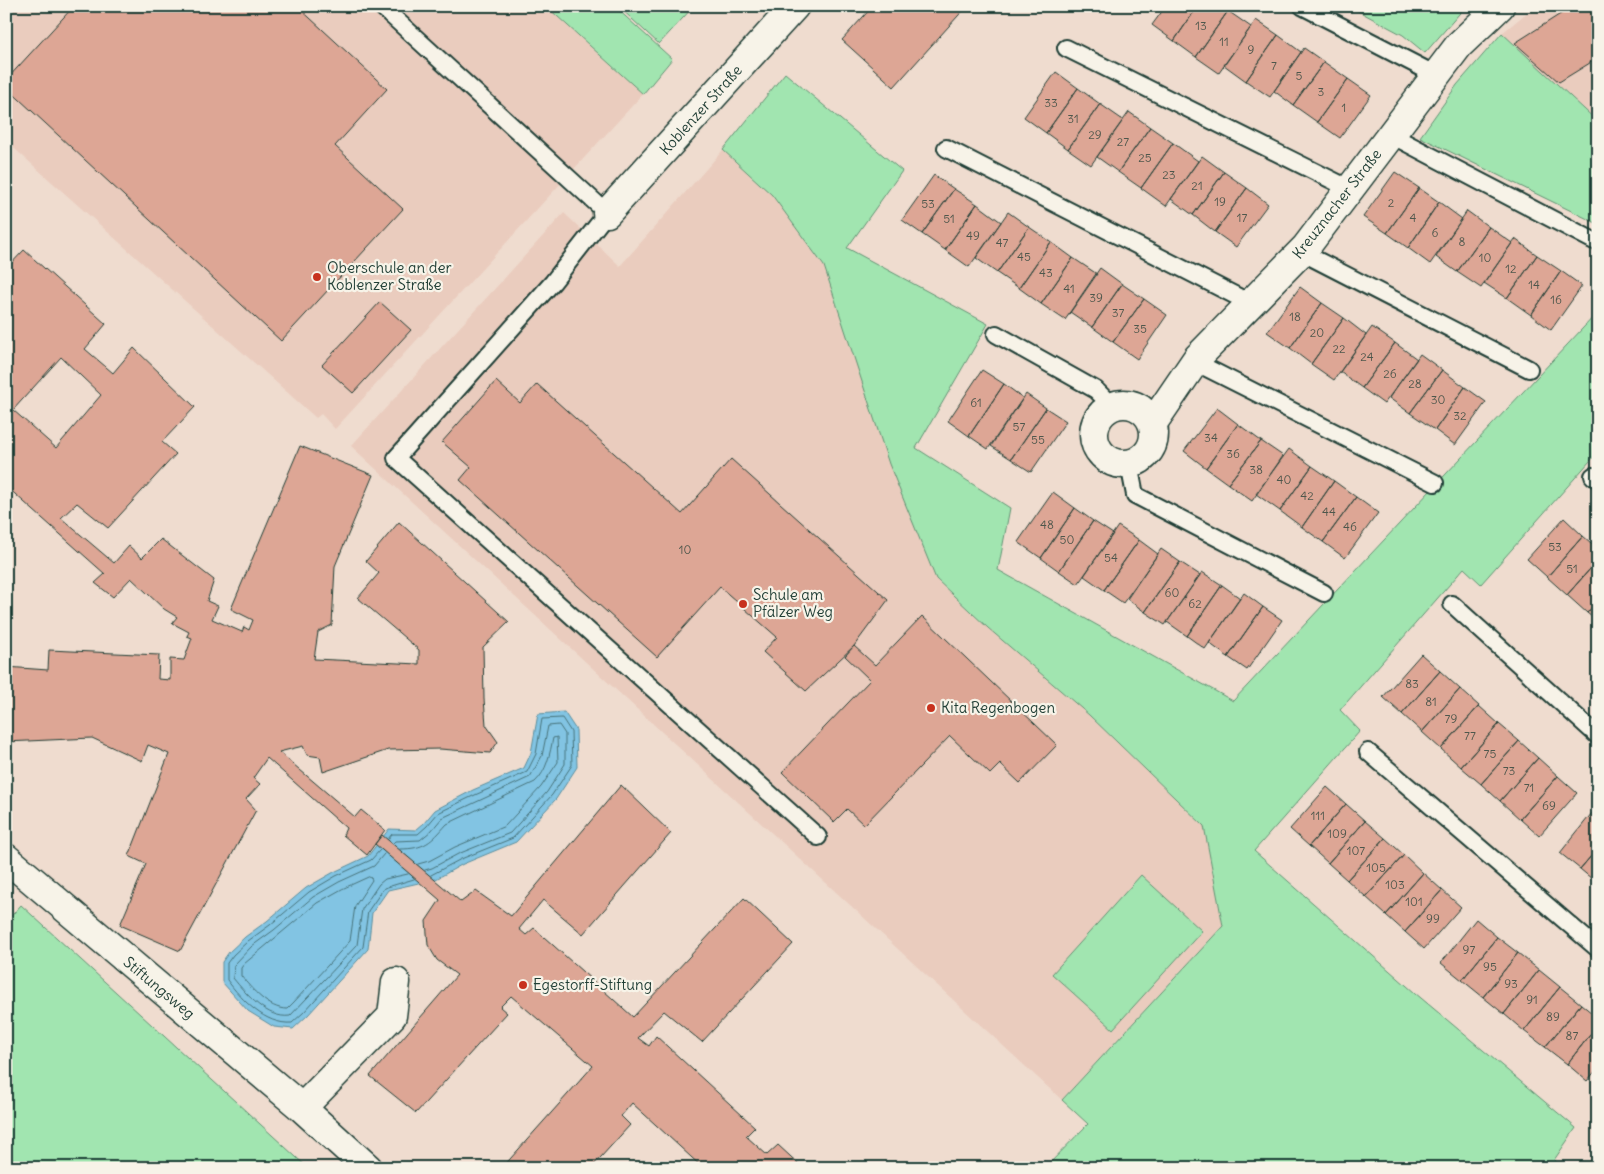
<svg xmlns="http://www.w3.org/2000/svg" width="1604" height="1174" viewBox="0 0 1604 1174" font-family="Delius,sans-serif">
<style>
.built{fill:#eaccbe}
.green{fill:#a1e5b0;stroke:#609172}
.water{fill:#82c4e3;stroke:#5a8e9d}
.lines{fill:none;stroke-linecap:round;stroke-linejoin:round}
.shore{stroke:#47737a;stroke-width:1}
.building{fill:#dda695;stroke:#1f3d34;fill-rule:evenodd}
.service-casing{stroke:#1f3d34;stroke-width:20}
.minor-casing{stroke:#1f3d34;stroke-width:31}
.service{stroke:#f7f3e8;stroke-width:16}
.minor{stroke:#f7f3e8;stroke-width:28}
.poi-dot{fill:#c8321e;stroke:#f7f3e8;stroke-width:2}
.labels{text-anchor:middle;stroke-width:4.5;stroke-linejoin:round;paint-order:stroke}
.number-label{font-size:12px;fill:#4e574c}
.street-label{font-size:15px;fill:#1f3d34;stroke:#f7f3e8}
.poi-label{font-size:15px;fill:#1f3d34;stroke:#f7f3e8;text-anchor:start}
</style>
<rect width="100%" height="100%" fill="#efdccf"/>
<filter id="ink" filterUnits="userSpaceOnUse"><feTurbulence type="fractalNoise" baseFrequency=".02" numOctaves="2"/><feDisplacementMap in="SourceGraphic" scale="10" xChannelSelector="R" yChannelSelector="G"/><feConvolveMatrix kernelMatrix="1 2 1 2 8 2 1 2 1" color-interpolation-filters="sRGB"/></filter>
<g filter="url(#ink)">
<path class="built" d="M6,6H546L643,94L335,429L321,414L316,418L6,141Z
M1535,6H1598V122L1502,33Z
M723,150L772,195L824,266L854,353L936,579L988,628L1089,715L1204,826L1223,926L1062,1100L351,446L564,213L620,266Z"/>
<path class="green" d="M546,6H614L672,59L643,94Z
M618,6H694L659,44Z
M1349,6H1466L1425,53L1403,35Z
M1502,33L1598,122V224L1420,137L1457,85Z
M785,73L902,171L847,248L988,324L916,448L1010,508L998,570L1233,701L1598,312V452L1481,584L1464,568L1340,710L1360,731L1254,851L1415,993L1576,1128L1554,1160L1563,1168H1045L1088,1124L1062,1100L1223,926L1204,826L1089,715L988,628L936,579L889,464L824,266L772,195L723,150Z
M1141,875L1202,931L1113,1029L1052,974Z
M21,905L308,1168H6V922Z"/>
<path class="water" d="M564,712L576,730L577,767L556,799L516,842L463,864L436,879L388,890L372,913L368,949L308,1015L293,1029L274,1027L248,1011L222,982V962L229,952L245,937L267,921L306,888L334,872L368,856L389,829L416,830L424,823L435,810L473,790L524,768L531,753L538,714Z"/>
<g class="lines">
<path class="shore" d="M388,839L392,834H418L427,826L438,813L475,795L527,772L536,754L542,719L562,718L571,732L572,765L552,795L513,838L461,859L431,875
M393,843L395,841L420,840L431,831L442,818L530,777L542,756L548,726L559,725L565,734V764L547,792L510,833L458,854L432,868L425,870
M400,849C425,849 431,842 447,824L535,782C547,771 550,753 553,738L557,737L558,762L541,787L505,826L455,847L429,861L418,864
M380,850L371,860L336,876L309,892L270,925L248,941L233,955L227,963V980C242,1000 265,1025 292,1023L304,1012L363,947L368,911L384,888L414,879
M384,854L374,866L339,882L313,897L274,930L252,946L234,965L233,978C247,995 267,1019 290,1016L357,945L362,909L379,884L385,879L408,874
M369,877L371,878L372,880L355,906L350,941L294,1002L287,1009C268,1009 252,989 241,976V968L244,964L317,903L342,889Z"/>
</g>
<path class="building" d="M74,6H297L387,89L335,146L403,209L281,341L6,87V80Z
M873,6H967L894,87L842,40Z
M1166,6H1198L1174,41L1152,25Z
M1198,6H1222L1228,11L1196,57L1174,41Z
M1573,6H1598V58L1559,82L1515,43Z
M1228,11L1251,27L1219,73L1196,57Z
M1256,20L1278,35L1246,81L1224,65Z
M1278,35L1301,52L1270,97L1246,81Z
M1304,48L1324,62L1293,105L1274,91Z
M1324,62L1348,79L1317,122L1293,105Z
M1056,72L1078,88L1046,133L1024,117Z
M1348,79L1371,95L1340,138L1317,122Z
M1078,88L1100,104L1068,149L1046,133Z
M1100,104L1123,120L1091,165L1068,149Z
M1129,112L1150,127L1118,172L1097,157Z
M1150,127L1173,143L1141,188L1118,172Z
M1173,143L1198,161L1166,206L1141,188Z
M1202,156L1224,172L1193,215L1171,199Z
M1224,172L1247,188L1215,232L1193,215Z
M1395,172L1419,188L1387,233L1363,217Z
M934,175L954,189L922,234L902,220Z
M1247,188L1268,204L1236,247L1215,232Z
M1419,188L1439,202L1408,248L1387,233Z
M954,189L977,204L945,250L922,234Z
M1439,202L1462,219L1430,264L1408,248Z
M977,204L1001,222L969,267L945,250Z
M1467,211L1489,227L1457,272L1436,257Z
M1008,212L1029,227L997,273L976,258Z
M1029,227L1051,242L1019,288L997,273Z
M1489,227L1512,243L1481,288L1457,272Z
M1515,239L1537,255L1507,298L1484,283Z
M1051,242L1073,258L1041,304L1019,288Z
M24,250L106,324L85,349L113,373L134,348L195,407L162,442L176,454L108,528L77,503L61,518L114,563L129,546L142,558L161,539L214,580L207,601L218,606L212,619L242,632L244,627L249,630L253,620L231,609L300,446L373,475L335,566L332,625L318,632L314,659L419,664V650L358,598L379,573L366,561L399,522L509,622L483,647L484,699L486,725L498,742L490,753L440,749L388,750L323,772L320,757L307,755L303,746L279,752L355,817L361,810L385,830L367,855L343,835L346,828L267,758L253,778L260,784L246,799L256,810L180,951L120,925L146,864L129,856L169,754L148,745L142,761L92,738L6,742V667L48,670L49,650L159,655L158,679L170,680V659L184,660L192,638L187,636L189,632L172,623L177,617L164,609L131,578L113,597L95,583L105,574L6,486V269ZM61,357L101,395L56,448L13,410Z
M1537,255L1561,271L1531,315L1507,298Z
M1073,258L1097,274L1065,320L1041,304Z
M1100,268L1122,284L1092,327L1070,312Z
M1561,271L1582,286L1551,330L1531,315Z
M1122,284L1144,299L1113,342L1092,327Z
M1300,287L1322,303L1290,348L1267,332Z
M1144,299L1167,315L1137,359L1113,342Z
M380,302L411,330L353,393L322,365Z
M1322,303L1344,318L1311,364L1290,348Z
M1344,318L1366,335L1334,380L1311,364Z
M1372,327L1395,343L1362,388L1340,372Z
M1395,343L1417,359L1384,404L1362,388Z
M1420,354L1442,370L1410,413L1389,398Z
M982,370L1004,384L969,436L948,421Z
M1442,370L1465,387L1435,430L1410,413Z
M496,381L520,403L537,384L682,514L731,459L888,600L854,646L806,691L763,652L777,637L720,587L657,657L460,480L471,467L442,442Z
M1004,384L1023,398L988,449L969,436Z
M1465,387L1486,402L1455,445L1435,430Z
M1026,394L1046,408L1011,459L991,446Z
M1046,408L1066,421L1031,472L1011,459Z
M1217,408L1238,424L1206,468L1184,451Z
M1238,424L1261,441L1228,484L1206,468Z
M1261,441L1283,456L1252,501L1228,484Z
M1289,449L1312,466L1280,511L1256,494Z
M1312,466L1334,481L1302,527L1280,511Z
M1334,481L1356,497L1323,542L1302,527Z
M1053,492L1075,508L1041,558L1018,542Z
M1356,497L1378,513L1345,558L1323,542Z
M1075,508L1093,521L1059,571L1041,558Z
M1564,518L1583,536L1547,577L1527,559Z
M1093,521L1113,534L1078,584L1059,571Z
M1118,526L1139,540L1104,590L1084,576Z
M1583,536L1598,549V560L1567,595L1547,577Z
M1139,540L1158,554L1123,603L1104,590Z
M1161,549L1180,562L1145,612L1127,599Z
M1598,560V601L1587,613L1567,595Z
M1180,562L1200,575L1165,625L1145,612Z
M1202,572L1222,585L1187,636L1167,622Z
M1222,585L1240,598L1205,649L1187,636Z
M1244,593L1263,607L1228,657L1209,643Z
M1598,601V622L1587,613Z
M1263,607L1282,620L1247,670L1228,657Z
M922,616L1057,745L1020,783L1000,764L990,774L950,736L864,825L847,809L834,822L782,772L870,680L845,656L854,646L875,665Z
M1421,654L1440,671L1402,714L1383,697Z
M1440,671L1460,689L1422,732L1402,714Z
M1460,689L1479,706L1441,749L1422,732Z
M1479,706L1499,724L1461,767L1441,749Z
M1499,724L1519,741L1481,784L1461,767Z
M1519,741L1538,758L1500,801L1481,784Z
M1538,758L1558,776L1520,819L1500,801Z
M1558,776L1577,793L1539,836L1520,819Z
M621,785L671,833L583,934L543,900L519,929L526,935L534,928L633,1017L744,898L793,944L702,1042L664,1011L638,1038L649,1046L656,1036L755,1127L746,1136L767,1155L778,1145L803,1168H703L632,1103L621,1116L630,1125L591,1168H502L593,1066L511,996L500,1007L507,1013L416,1113L370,1076L457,975L437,960L428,945L426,921L440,900L375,844L382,835L461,902L476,891L511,916Z
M1327,787L1346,804L1309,846L1290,829Z
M1346,804L1365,821L1328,863L1309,846Z
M1596,808L1598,810V848L1580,869L1560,853Z
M1365,821L1385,838L1347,880L1328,863Z
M1385,838L1404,855L1366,897L1347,880Z
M1598,848V884L1580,869Z
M1404,855L1423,873L1386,915L1366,897Z
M1423,873L1442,890L1405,932L1386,915Z
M1442,890L1461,907L1424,949L1405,932Z
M1476,919L1497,937L1462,980L1441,963Z
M1497,937L1518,953L1483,997L1462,980Z
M1518,953L1539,970L1504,1014L1483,997Z
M1539,970L1560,987L1524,1031L1504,1014Z
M1560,987L1581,1004L1545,1047L1524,1031Z
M1581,1004L1598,1018V1025L1567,1064L1545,1047Z
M1598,1025V1068L1587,1081L1567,1064Z"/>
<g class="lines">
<g class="service-casing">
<path id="service" d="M381,6L607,213L553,282L396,458L818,837
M1302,6L1436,75
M1066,48L1350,189
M1391,135L1594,241
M946,148L1250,303
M1301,252L1529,369
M996,334L1096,390L1112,406
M1195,362L1435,483
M1129,464L1135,495L1324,593
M1593,476L1598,480
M1452,604L1598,736
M1368,752L1598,949"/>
</g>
<g class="minor-casing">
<path id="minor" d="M607,213L795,6
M1094 434a30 30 0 1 1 60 0a30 30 0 1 1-60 0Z
M1153,423L1198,357L1306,247L1459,45L1500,6
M6,858L302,1108L368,1168
M302,1108L392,1016L396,982"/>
</g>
<use href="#service" class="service"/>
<use href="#minor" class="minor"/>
</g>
</g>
<g class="poi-dot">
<circle cx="317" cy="277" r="5"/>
<circle cx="743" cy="604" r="5"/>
<circle cx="931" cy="708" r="5"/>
<circle cx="523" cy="985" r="5"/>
</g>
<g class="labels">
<g class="number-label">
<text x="1201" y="30">13</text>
<text x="1224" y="46">11</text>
<text x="1251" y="54">9</text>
<text x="1274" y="70">7</text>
<text x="1299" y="80">5</text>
<text x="1321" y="96">3</text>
<text x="1051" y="107">33</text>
<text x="1344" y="112">1</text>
<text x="1073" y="123">31</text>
<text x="1095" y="139">29</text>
<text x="1123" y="146">27</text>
<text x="1145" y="162">25</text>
<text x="1169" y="179">23</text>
<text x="1197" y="190">21</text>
<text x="1220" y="206">19</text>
<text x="1391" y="207">2</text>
<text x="928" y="208">53</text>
<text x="1242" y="222">17</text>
<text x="1413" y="222">4</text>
<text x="949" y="223">51</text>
<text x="1435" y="237">6</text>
<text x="973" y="240">49</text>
<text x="1462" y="246">8</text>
<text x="1002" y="247">47</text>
<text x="1024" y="261">45</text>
<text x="1485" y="262">10</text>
<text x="1511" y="273">12</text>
<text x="1046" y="277">43</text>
<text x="1534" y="289">14</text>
<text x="1069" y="293">41</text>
<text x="1096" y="302">39</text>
<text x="1556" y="304">16</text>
<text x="1118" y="317">37</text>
<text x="1295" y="321">18</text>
<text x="1140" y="333">35</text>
<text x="1317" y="337">20</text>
<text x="1339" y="353">22</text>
<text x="1367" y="361">24</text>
<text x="1390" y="378">26</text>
<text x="1415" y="388">28</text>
<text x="1438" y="404">30</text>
<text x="976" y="407">61</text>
<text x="1460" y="420">32</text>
<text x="1019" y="431">57</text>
<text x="1211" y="442">34</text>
<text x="1038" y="444">55</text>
<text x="1233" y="458">36</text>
<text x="1256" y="474">38</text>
<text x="1284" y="484">40</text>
<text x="1307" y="500">42</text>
<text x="1329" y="516">44</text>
<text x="1047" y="529">48</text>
<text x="1350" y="531">46</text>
<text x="1067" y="544">50</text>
<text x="1555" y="551">53</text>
<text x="685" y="554">10</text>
<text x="1111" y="562">54</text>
<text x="1572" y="573">51</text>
<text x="1172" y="597">60</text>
<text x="1195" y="608">62</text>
<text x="1412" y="688">83</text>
<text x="1431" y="706">81</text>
<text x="1451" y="723">79</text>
<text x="1470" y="740">77</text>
<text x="1490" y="758">75</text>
<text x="1509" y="775">73</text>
<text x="1529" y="792">71</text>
<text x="1549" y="810">69</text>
<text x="1318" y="820">111</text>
<text x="1337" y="838">109</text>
<text x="1356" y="855">107</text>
<text x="1376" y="872">105</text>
<text x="1395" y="889">103</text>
<text x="1414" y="906">101</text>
<text x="1433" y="923">99</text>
<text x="1469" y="954">97</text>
<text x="1490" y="971">95</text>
<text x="1511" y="988">93</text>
<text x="1532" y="1004">91</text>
<text x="1553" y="1021">89</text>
<text x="1572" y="1040">87</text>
</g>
<g class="street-label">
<text transform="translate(701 110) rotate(-48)" y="5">Koblenzer Straße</text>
<text transform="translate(1337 204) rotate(-52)" y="5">Kreuznacher Straße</text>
<text transform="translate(159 988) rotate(40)" y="5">Stiftungsweg</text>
</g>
<g class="poi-label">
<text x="327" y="273">Oberschule an der<tspan x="327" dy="17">Koblenzer Straße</tspan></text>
<text x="753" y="600">Schule am<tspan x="753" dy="17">Pfälzer Weg</tspan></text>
<text x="941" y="713">Kita Regenbogen</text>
<text x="533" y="990">Egestorff-Stiftung</text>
</g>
</g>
<rect width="1604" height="1174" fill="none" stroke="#f7f3e8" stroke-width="25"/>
<rect x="12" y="12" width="1579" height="1149" fill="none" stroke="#1f3d34" stroke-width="2" filter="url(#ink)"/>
</svg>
